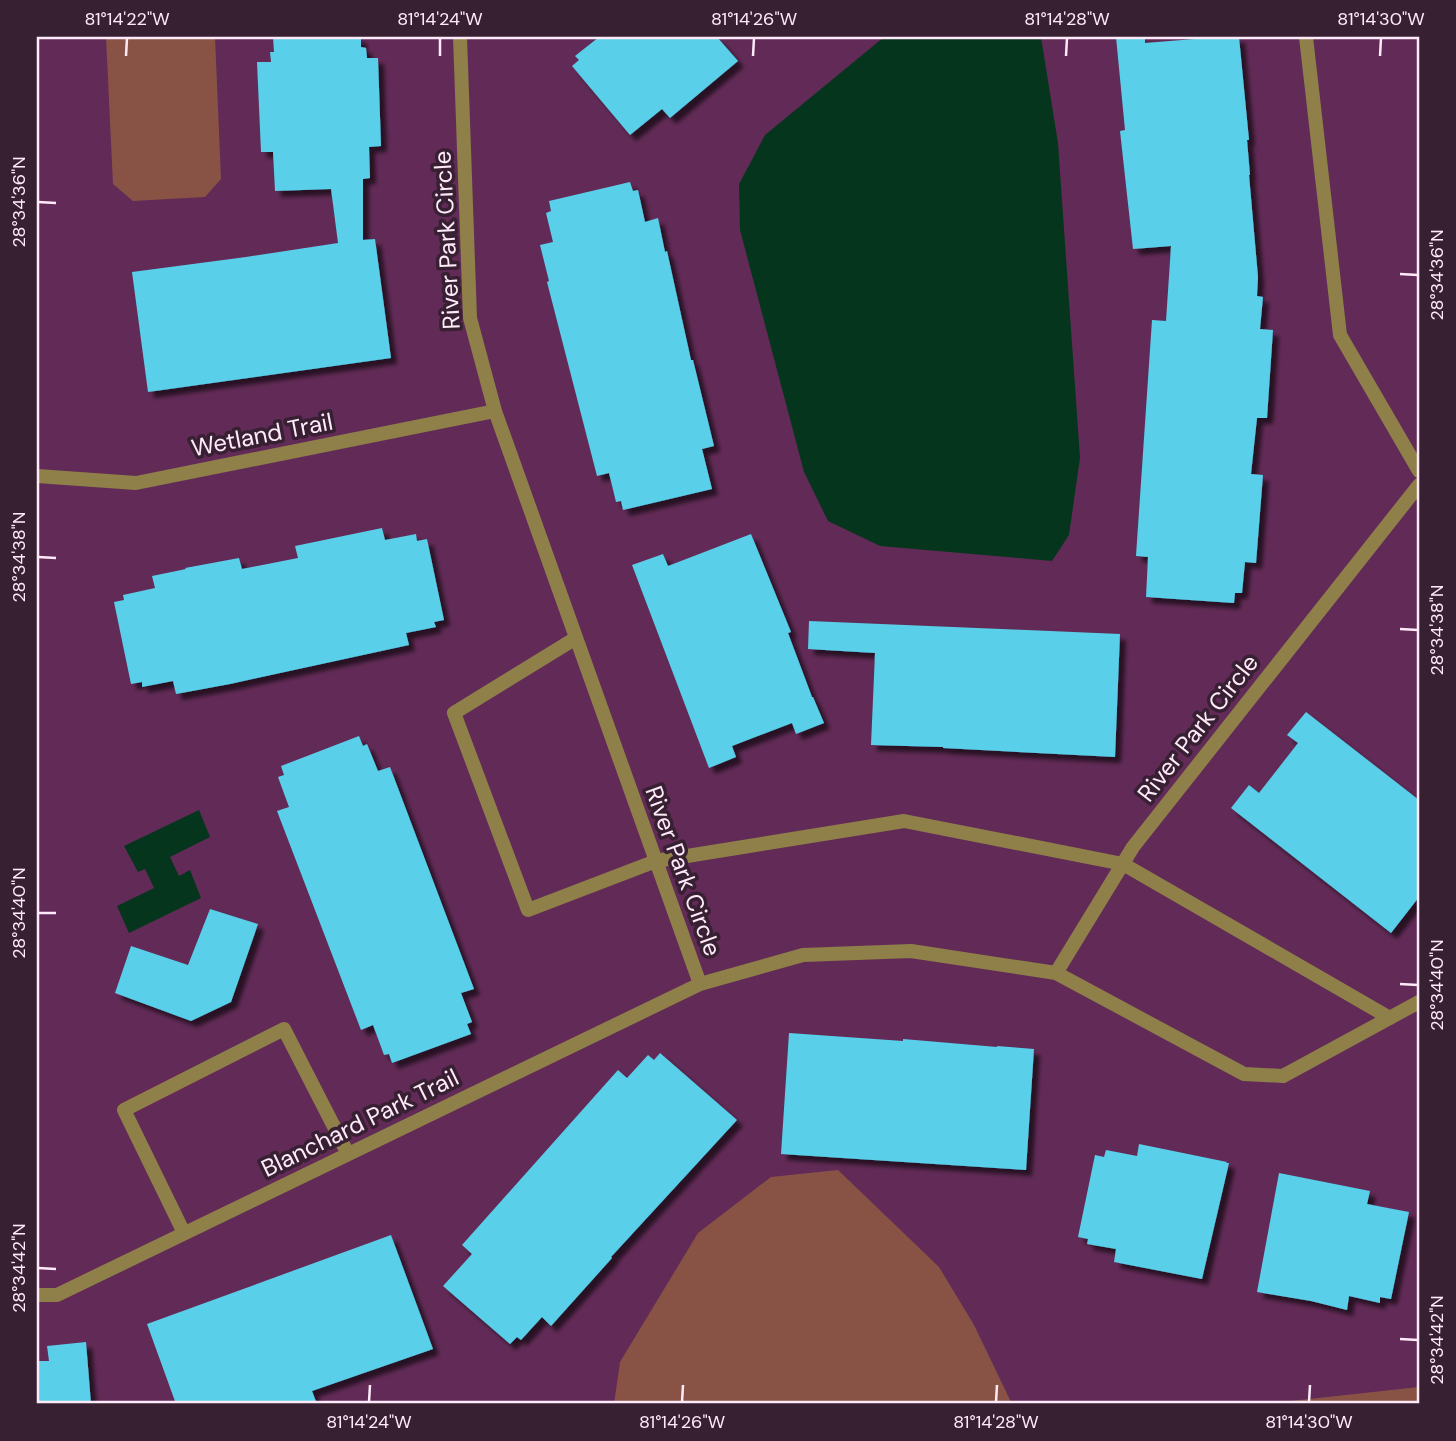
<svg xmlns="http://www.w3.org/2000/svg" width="1456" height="1441" viewBox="0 0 1456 1441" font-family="'DM Sans',sans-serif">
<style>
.green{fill:#885345}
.water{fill:#06351d}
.building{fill:#5acfe9;filter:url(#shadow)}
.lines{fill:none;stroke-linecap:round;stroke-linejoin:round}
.service{stroke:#8f8049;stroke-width:14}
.ticks{fill:none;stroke:#feeaf9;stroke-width:2.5}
.labels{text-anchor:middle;stroke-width:7;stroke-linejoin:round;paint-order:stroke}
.street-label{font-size:24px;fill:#feeaf9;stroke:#382033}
.neatline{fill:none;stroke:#feeaf9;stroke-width:2.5}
.ticks-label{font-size:18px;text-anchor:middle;fill:#feeaf9}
</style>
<defs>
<filter id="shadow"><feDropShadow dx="6" dy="6" stdDeviation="2" flood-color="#0009"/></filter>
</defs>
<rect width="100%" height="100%" fill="#622b57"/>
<path class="green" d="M106,37H215L221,179L205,197L133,201L113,184Z
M838,1170L939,1267L974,1325L1012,1404H614L620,1362L698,1233L771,1177Z
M1419,1387V1404H1263Z"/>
<path class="water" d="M884,37H1041L1058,143L1080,458L1069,535L1052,561L880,546L828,521L804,472L740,230L739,184L765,135Z
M199,810L210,837L170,857L179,876L190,870L201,898L129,933L117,906L154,888L145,869L138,872L124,846Z"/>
<path class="building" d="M273,37H361V47L366,48L367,58H378L381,146L369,147L370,178L363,179V240L375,239L391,358L148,392L132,272L246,257L338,243L331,189L275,191L273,152H261L257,62H271L270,52H274Z
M599,37H717L738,61L670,118L662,109L630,135L572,66L579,60L575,56Z
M1116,37H1145V43L1219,37H1239L1249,140H1247L1250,175H1249L1258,277L1257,296L1263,297L1260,329L1273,330L1267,418H1257L1251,474L1263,475L1256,563L1245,562L1242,593H1235L1234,603L1146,597L1148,557L1136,556L1152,320L1166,321L1171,246L1133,249L1120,131L1125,130Z
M630,182L633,191L638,190L645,222L658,218L665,252L667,251L691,360H693L714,446L702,449L712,489L623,510L621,501L616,502L609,473L597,476L547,282L549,281L540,245L553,242L546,213L551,211L549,201Z
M382,528L385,540L416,534L417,541L427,539L444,620L434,622L436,627L406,633L409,645L230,684L176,694L173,681L142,687V682L131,684L114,602L124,600L123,595L155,588L152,576L186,569L185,568L239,558L242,569L298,558L295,546Z
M751,534L791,632L788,633L812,697H813L824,723L796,734L792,723L732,746L736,757L709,768L632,565L663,554L668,566Z
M809,621L1120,634L1115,757L943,748V747L871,745L875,653L808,649Z
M1306,712L1419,800V897L1391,933L1231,808L1249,785L1259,793L1298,743L1287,735Z
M359,736L363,746L367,744L378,771L390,767L474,989L461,993L472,1022L467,1024L471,1034L392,1063L389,1054L384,1055L373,1025L361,1030L277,811L289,807L278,777L284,775L281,766Z
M210,909L258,924L231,1002L191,1021L115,993L131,946L188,965Z
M789,1033L903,1041V1039L997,1047V1046L1034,1049L1026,1170L781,1154Z
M660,1053L737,1120L611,1257L612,1258L551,1326L542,1317L521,1340L517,1337L510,1344L443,1286L472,1254L462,1245L618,1070L627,1078L648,1055L654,1060Z
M1139,1144L1227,1162L1226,1163H1229L1202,1279L1114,1262L1116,1249L1087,1244L1088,1239L1078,1237L1095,1155L1104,1157L1106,1150L1137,1156Z
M1279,1173L1370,1191L1367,1204L1409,1212L1391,1299L1380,1297V1303L1349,1296L1347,1310L1311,1301L1257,1292Z
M391,1235L433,1349L312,1391L317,1404H176L147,1324Z
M86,1342L91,1404H37V1361H49L47,1346Z"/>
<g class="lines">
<path class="service" d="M460,37L470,318L495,411L700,984
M1306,37L1340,335L1419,471
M37,476L136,483L495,411
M576,638L454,713L528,910L656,861L904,821L1123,864L1390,1018
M1056,973L1244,1074L1283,1076L1419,1002
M184,1233L124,1110L284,1029L348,1154
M37,1295H57L700,984L803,955L911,951L1056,973L1133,847L1419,485"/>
</g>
<path class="ticks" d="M126,56L127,38M440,56V38M753,56L754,38M1066,56L1067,38M1380,56L1381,38M38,202L56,203M1400,274L1418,275M38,557L56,558M1400,629L1418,630M38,913H56M1400,984L1418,985M38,1268L56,1269M1400,1339L1418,1340M369,1402L370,1385M682,1402L683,1385M996,1402L997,1385M1309,1402L1310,1385"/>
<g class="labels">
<g class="street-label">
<text transform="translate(447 240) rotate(-93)" y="8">River Park Circle</text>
<text transform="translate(262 435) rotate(-11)" y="8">Wetland Trail</text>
<text transform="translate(1198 728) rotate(-52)" y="8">River Park Circle</text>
<text transform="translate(683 871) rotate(70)" y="8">River Park Circle</text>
<text transform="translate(360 1123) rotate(-26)" y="8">Blanchard Park Trail</text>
</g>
</g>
<rect width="1456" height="1441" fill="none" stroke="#382033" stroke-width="77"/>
<rect x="38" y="38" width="1380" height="1364" class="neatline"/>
<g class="ticks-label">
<text x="127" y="25">81°14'22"W</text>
<text x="440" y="25">81°14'24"W</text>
<text x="754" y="25">81°14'26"W</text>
<text x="1067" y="25">81°14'28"W</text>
<text x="1381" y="25">81°14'30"W</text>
<text transform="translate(19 202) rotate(-90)" y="6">28°34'36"N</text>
<text transform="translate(1437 275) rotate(-90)" y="6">28°34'36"N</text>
<text transform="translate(19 557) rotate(-90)" y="6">28°34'38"N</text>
<text transform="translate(1437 630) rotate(-90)" y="6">28°34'38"N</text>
<text transform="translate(19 913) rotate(-90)" y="6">28°34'40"N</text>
<text transform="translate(1437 985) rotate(-90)" y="6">28°34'40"N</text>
<text transform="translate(19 1268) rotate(-90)" y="6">28°34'42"N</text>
<text transform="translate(1437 1340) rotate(-90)" y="6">28°34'42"N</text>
<text x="369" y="1428">81°14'24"W</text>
<text x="682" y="1428">81°14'26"W</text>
<text x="996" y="1428">81°14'28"W</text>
<text x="1309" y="1428">81°14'30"W</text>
</g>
</svg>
